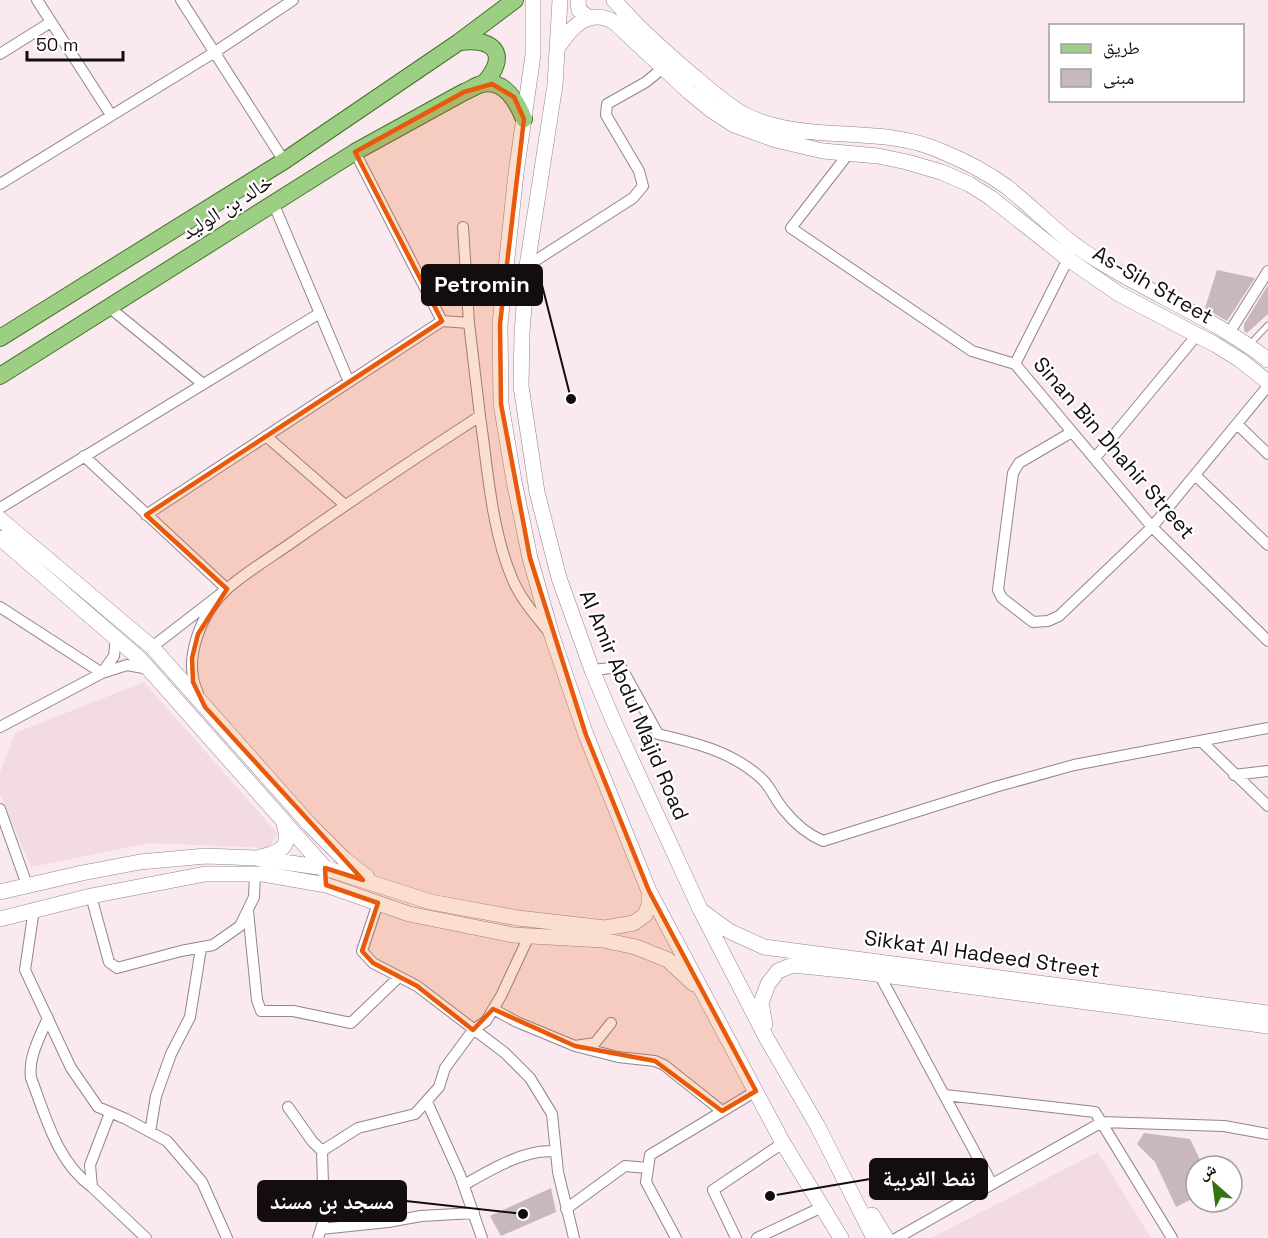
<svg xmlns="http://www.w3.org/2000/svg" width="1268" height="1238" viewBox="0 0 1268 1238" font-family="'Space Grotesk','Noto Naskh Arabic',sans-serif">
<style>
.built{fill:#f3dbe5}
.building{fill:#c8b8be}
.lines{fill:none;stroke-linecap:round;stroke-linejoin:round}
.lane-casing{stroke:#94858b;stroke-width:7}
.street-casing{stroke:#94858b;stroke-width:12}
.secondary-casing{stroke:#94858b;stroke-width:16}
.primary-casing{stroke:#417626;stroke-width:18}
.lane{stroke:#fff;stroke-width:5}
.street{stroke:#fff;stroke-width:10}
.secondary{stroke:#fff;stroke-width:15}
.primary{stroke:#9cce84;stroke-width:16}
.marked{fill:#e8590c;fill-opacity:0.2;stroke:#e8590c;stroke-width:4.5;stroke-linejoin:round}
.labels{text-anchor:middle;stroke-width:4.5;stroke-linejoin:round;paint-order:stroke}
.street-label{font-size:21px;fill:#130d10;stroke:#fff}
.leader{fill:none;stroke:#130d10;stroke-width:2}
.callout-dot{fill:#130d10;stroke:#fff;stroke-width:2}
.callout{fill:#130d10;stroke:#130d10;stroke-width:2}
.callout-label{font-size:22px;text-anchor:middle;font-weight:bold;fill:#fff}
</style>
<rect width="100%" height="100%" fill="#fae9ef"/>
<path class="built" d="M144,682L278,834L269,848L150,843L31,867L0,795V772L15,733Z
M1098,1152L1151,1238H931Z"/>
<path class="building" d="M1217,270L1255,278L1227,321L1205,308Z
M1268,285V314L1247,333L1244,331V324Z
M1144,1133L1190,1139L1203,1166H1196V1197L1176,1207L1155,1162L1137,1144Z
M551,1188L556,1212L501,1236L490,1216Z"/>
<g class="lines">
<g class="lane-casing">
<path id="lane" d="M1250,344L1268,325"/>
</g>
<g class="street-casing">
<path id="street" d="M37,0L111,115
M181,0L284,161
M0,54L51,22
M355,152L442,321
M849,153L791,228L972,351L1015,364
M0,184L215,52L293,0
M274,205L349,382
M463,227L469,323
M1068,259L1015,364L1152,527L1268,641
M527,266L633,198L643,186L639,171L606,115L607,104L646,82L663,68
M110,308L203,384
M1229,333L1268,271
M1237,424L1268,454
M1072,432L1019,463L1013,473L998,590L1002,598L1033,622L1048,621L1059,616L1152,527L1268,386
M266,436L345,505
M84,456L227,589L152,647
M1095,458L1197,335
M1195,475L1268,545
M0,508L320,313
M146,515L442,321L469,323L480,416
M0,607L102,673L114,656L116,637
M592,670L621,667L658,734C696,743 734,752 763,780C771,788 776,801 784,810C795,824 807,834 823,841L995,787L1074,765L1268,728
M198,693C182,660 201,613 227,589C246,572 273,556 294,541C355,498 417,457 480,416C488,470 491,528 512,578C520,598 535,615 548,631
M0,727L102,673L127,665L149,669
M1201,741L1268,806
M1234,775L1268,771
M0,809L27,885
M91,896L109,962L117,968L181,951L213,945L240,926L254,897L255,874
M378,903L362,951L373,963L417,986L505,1053L530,1078L552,1114L558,1172L574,1238
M34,909L25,970L71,1068L98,1107L126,1119L167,1141L202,1182L227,1238
M248,911L257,1000L261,1011H293L351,1023L399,977
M879,974L992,1184
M493,1009L517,1022L575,1046L595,1043L611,1023
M48,1018C40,1036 28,1058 31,1078C46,1117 57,1162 92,1187
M575,1046L618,1057L655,1061L664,1065L722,1111
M945,1095L1095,1112L1172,1238
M427,1102L460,1175L482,1238
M288,1107L312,1141L322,1151
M110,1113L90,1165L92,1187L146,1238
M150,1132L156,1096L171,1054L190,1017L201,948
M464,1185C488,1171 528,1147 556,1152
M566,1209L625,1166L648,1168
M321,1229L388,1222L421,1216L474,1213
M318,1238L324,1219L322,1151L358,1128L415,1114L439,1087L445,1068L473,1030L486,1021L501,996L529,936
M676,1238L646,1182L650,1155L756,1091
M736,1238L713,1190L783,1143
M757,1238L820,1208
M897,1238L1102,1122L1224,1126L1268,1134"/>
</g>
<g class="secondary-casing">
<path id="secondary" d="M533,0V55L516,173L500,324L501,404L514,481L530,558L552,636L586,735L649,891L783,1143L841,1238
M560,0L555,85L527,266L522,333L521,386L537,492L559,578L592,670L613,720L700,909L767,1039L817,1125L874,1238
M578,0L579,10L589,18
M614,0C639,29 667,54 696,78C711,91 726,104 743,114C764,125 790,130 813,132C856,136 903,133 943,152C965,161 988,173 1007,187C1031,206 1052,228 1076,246C1137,289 1209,314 1268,360
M559,46C572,26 589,8 614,22L689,92L711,110L734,125L776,140L823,151L878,156L907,162L941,172L969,184L991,198L1068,259L1119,294L1216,345L1240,360L1268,382
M0,519L152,647L310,825L344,859L367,877
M0,538L140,659L325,868V871
M260,857C283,852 292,846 283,821
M0,892L82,873L140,862L206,856L256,858L325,868L431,902L518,918L605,928L634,923L645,915L649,905V891
M703,912L729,931L764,947L1268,1013
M0,919L91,896L205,874H263L326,885L409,914L513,935L603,940L636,947L668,960L694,984
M765,1024L761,1003L768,984L778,971L793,965L861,972L1268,1026
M872,1215L886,1238"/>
</g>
<g class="primary-casing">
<path id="primary" d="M460,42C495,37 510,56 483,84
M0,338L284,161L459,42L515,0
M0,376L355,152L464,92C470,90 476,85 482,84C505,79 517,102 524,119"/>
</g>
<use href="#lane" class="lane"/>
<use href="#street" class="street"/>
<use href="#secondary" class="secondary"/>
<use href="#primary" class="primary"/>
</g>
<path class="marked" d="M492,84L514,97L524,119L500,324L501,404L530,558L586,735L649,891L756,1091L722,1111L655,1061L575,1046L493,1009L473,1030L417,986L373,963L362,951L378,903L326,885L325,868L363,880L205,707L193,682L192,658L198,634L227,589L146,515L442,321L355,152L464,92Z"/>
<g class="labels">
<g class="street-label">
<text transform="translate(227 207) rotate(-32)" y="7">خالد بن الوليد</text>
<text transform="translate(1153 285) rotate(30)" y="7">As-Sih Street</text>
<text transform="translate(1114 448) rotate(49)" y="7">Sinan Bin Dhahir Street</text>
<text transform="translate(634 705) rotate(67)" y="7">Al Amir Abdul Majid Road</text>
<text transform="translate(982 954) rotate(8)" y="7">Sikkat Al Hadeed Street</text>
</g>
</g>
<path class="leader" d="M571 399L542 285M770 1196L870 1179M523 1214L406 1201"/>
<g class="callout-dot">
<circle cx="571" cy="399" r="6"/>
<circle cx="770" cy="1196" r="6"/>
<circle cx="523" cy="1214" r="6"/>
</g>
<g class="callout">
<rect x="422" y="265" width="120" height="40" rx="6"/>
<rect x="870" y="1159" width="117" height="40" rx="6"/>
<rect x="258" y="1181" width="148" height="40" rx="6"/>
</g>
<g class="callout-label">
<text x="482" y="292">Petromin</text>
<text x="929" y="1186">نفط الغربية</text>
<text x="332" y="1209">مسجد بن مسند</text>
</g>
<rect x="1049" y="24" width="195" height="78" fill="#ffffff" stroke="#a19e9f" stroke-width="1.5"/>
<rect x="1061" y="44" width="30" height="9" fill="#9cce84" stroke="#a19e9f" stroke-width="1.5"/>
<text x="1103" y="54" font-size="18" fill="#130d10">طريق</text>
<rect x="1061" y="69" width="30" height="18" fill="#c8b8be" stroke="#a19e9f" stroke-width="1.5"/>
<text x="1103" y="84" font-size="18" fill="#130d10">مبنى</text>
<g transform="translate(1214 1184) rotate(332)"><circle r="28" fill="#ffffff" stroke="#a19e9f" stroke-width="1.5"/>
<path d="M0-4.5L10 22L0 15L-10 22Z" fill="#34740f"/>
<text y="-9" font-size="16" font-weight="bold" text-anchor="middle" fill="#130d10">ش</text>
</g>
<path d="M27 51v9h96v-9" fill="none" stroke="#130d10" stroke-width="3"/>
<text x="36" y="51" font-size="18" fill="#130d10" stroke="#ffffff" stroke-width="4.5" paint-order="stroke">50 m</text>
</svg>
